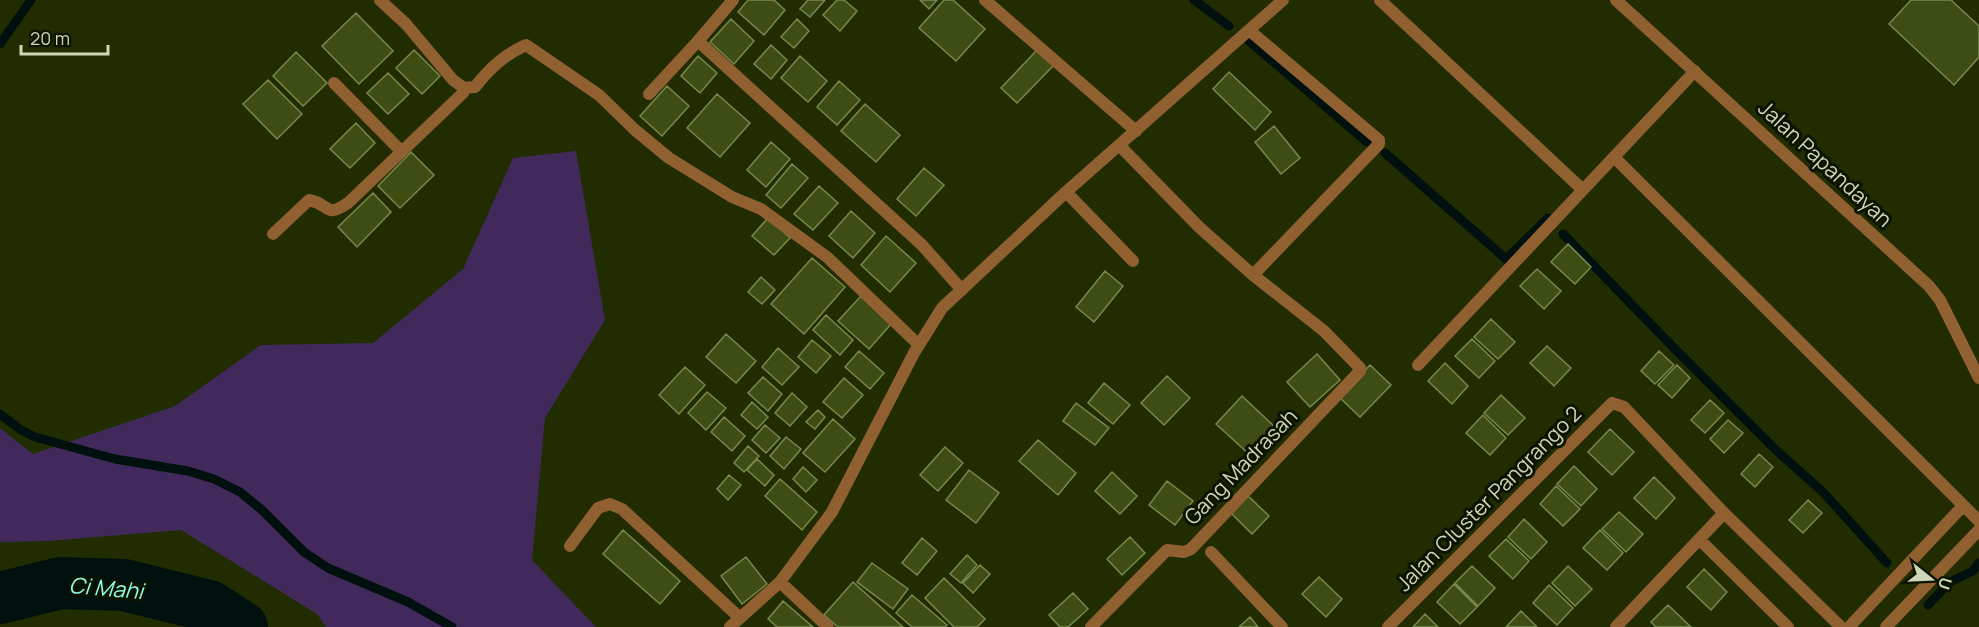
<svg xmlns="http://www.w3.org/2000/svg" width="1979" height="627" viewBox="0 0 1979 627" font-family="Manrope,sans-serif">
<style>
.green{fill:#412a5b}
.lines{fill:none;stroke-linecap:round;stroke-linejoin:round}
.stream{stroke:#00100e;stroke-width:9}
.river{stroke:#00100e;stroke-width:52}
.building{fill:#3e4d14;stroke:#77894d;stroke-width:1.5}
.lane{stroke:#906031;stroke-width:12}
.street{stroke:#906031;stroke-width:12}
.labels{text-anchor:middle;stroke-width:6;stroke-linejoin:round;paint-order:stroke}
.street-label{font-size:21px;fill:#ccd7b8;stroke:#0c1300}
.water-label{font-size:22px;font-style:italic;fill:#92faea;stroke:#0c1300}
</style>
<rect width="100%" height="100%" fill="#212c00"/>
<path class="green" d="M576,151L605,320L545,418L532,560L596,627H326L317,614L181,530L49,541L0,542V428L33,454L175,406L261,345L373,343L463,269L513,158Z"/>
<g class="lines">
<path class="stream" d="M1194,0L1229,26
M1248,40L1367,142
M0,44L31,0
M1385,153L1506,259L1548,218
M1563,234L1675,349L1777,451L1823,492L1887,563
M0,414L21,430L35,437L115,459L188,471L214,479L240,492L262,510L304,552L328,568L408,602L452,627
M1928,605L1950,582L1973,571L1979,563"/>
<path class="river" d="M0,598L61,583L124,585L209,606L242,627"/>
</g>
<path class="building" d="M748,0H774L785,10L764,35L738,12Z
M808,0H825L810,17L800,9Z
M837,0H844L857,11L840,31L823,15Z
M920,0H937L929,9Z
M944,0H953L985,29L956,61L919,28Z
M1911,0H1951L1979,26V57L1954,85L1889,24Z
M356,13L393,51L359,84L322,46Z
M731,19L754,41L734,64L710,42Z
M797,19L809,31L794,48L781,37Z
M771,45L787,60L771,79L754,64Z
M414,50L440,76L422,94L396,68Z
M1037,50L1054,65L1017,103L1001,88Z
M296,52L327,83L303,106L273,76Z
M698,56L717,73L700,93L681,76Z
M800,56L827,81L808,102L781,78Z
M1229,72L1271,112L1255,130L1213,89Z
M388,73L409,94L388,114L367,93Z
M268,80L302,114L277,139L243,104Z
M839,81L860,100L837,125L817,107Z
M667,86L689,106L662,136L640,116Z
M717,94L750,123L720,157L687,128Z
M865,104L900,135L876,162L841,131Z
M356,123L375,143L350,168L330,149Z
M1274,126L1300,158L1281,174L1255,142Z
M771,142L790,159L766,187L747,170Z
M411,152L434,175L400,208L378,186Z
M792,164L808,178L781,208L766,195Z
M924,168L944,185L916,216L897,199Z
M819,186L838,203L813,230L794,214Z
M373,193L391,212L357,247L338,227Z
M851,211L875,233L853,258L829,236Z
M768,218L790,238L774,255L752,236Z
M886,236L916,263L890,292L861,265Z
M1568,244L1591,267L1575,284L1551,262Z
M812,258L845,287L804,334L771,304Z
M1537,269L1561,291L1544,309L1520,286Z
M1105,271L1123,286L1094,322L1076,307Z
M761,277L775,290L762,304L748,292Z
M861,296L892,323L869,349L838,321Z
M826,315L853,340L840,355L813,330Z
M1491,319L1515,342L1498,359L1474,337Z
M726,334L756,361L736,383L706,357Z
M1472,339L1495,361L1479,378L1455,356Z
M812,340L831,356L816,373L798,357Z
M1547,346L1571,368L1554,386L1530,363Z
M778,348L799,367L782,385L762,367Z
M859,351L884,373L870,389L845,367Z
M1659,351L1674,365L1655,384L1641,371Z
M1317,354L1340,380L1310,407L1287,382Z
M1445,363L1468,386L1452,404L1428,381Z
M1370,365L1391,385L1360,417L1339,397Z
M1677,365L1690,378L1672,398L1658,385Z
M685,367L705,385L679,414L659,395Z
M1167,376L1190,398L1164,425L1141,403Z
M763,377L782,394L768,411L748,393Z
M844,378L863,395L842,418L823,402Z
M1104,383L1130,405L1113,424L1088,403Z
M707,392L726,408L706,430L688,413Z
M792,393L807,407L790,426L775,413Z
M1501,395L1525,418L1508,435L1484,413Z
M1242,396L1275,427L1250,455L1216,424Z
M1710,400L1724,413L1705,433L1691,420Z
M752,402L768,417L757,429L741,415Z
M1076,403L1109,428L1095,445L1063,421Z
M818,410L825,417L815,429L806,422Z
M1483,415L1506,438L1490,455L1466,433Z
M724,417L745,436L732,451L711,432Z
M833,419L855,439L825,472L803,453Z
M1728,420L1743,433L1724,453L1710,439Z
M765,425L780,438L766,453L752,440Z
M1610,429L1634,452L1612,475L1588,452Z
M786,437L801,449L784,469L770,456Z
M1038,440L1076,473L1058,495L1019,461Z
M748,446L759,456L744,472L734,463Z
M945,447L963,463L938,491L920,475Z
M1759,454L1773,467L1755,487L1741,474Z
M757,459L774,475L765,486L747,470Z
M1574,466L1597,489L1581,506L1557,484Z
M803,467L817,480L806,492L793,479Z
M969,470L999,493L976,523L946,500Z
M1112,472L1137,496L1120,514L1095,491Z
M729,475L741,485L728,500L717,489Z
M1654,477L1675,498L1656,519L1634,498Z
M780,479L817,512L802,530L765,496Z
M1167,481L1193,501L1175,525L1149,505Z
M1556,486L1580,509L1563,526L1540,504Z
M1245,493L1269,516L1252,534L1229,511Z
M1808,500L1822,513L1803,533L1789,520Z
M1619,512L1643,534L1626,552L1602,529Z
M1524,519L1547,542L1531,559L1508,537Z
M623,530L680,581L660,604L603,554Z
M1600,530L1623,553L1607,570L1583,548Z
M1130,537L1145,553L1122,575L1107,559Z
M922,538L937,551L917,575L902,563Z
M1506,539L1529,561L1513,579L1489,556Z
M967,555L977,565L961,583L950,574Z
M746,557L767,584L742,604L721,576Z
M872,563L908,589L893,609L857,582Z
M980,565L990,574L973,593L963,583Z
M1472,566L1495,588L1478,606L1455,583Z
M1568,566L1592,589L1575,606L1552,583Z
M1704,569L1727,592L1711,610L1687,587Z
M1319,577L1342,599L1326,617L1302,594Z
M944,578L985,619L977,627H954L925,598Z
M853,582L903,627H838L824,615Z
M1454,584L1477,607L1460,624L1437,602Z
M1549,585L1573,608L1557,625L1533,603Z
M1073,593L1088,609L1068,627H1060L1049,615Z
M912,595L947,625L945,627H912L896,613Z
M783,601L813,627H777L768,619Z
M1668,605L1691,627H1656L1651,622Z
M1521,611L1537,627H1506Z
M1425,614L1438,627H1413Z
M1250,617L1258,627H1239Z"/>
<g class="lines">
<path class="lane" d="M570,546L598,508L610,504L622,509L739,617"/>
<path class="street" d="M380,0L406,24L453,80L464,88L475,87C490,68 504,55 526,45L599,95L635,130L669,158L732,197L761,209L827,257L919,345
M985,0L1136,131
M1380,0L1583,190
M1616,0L1929,286L1940,300L1979,378
M1250,31L1379,140V144L1253,275
M698,41L733,0
M334,83L401,151
M649,94L698,41L922,245L962,290
M1614,157L1979,521
M1066,192L1133,261
M273,234L309,200C331,204 324,219 348,203L463,93L464,88
M1418,365L1695,71
M1700,540L1788,627
M1211,552L1282,627
M780,582L828,627
M730,627L780,582L832,512L914,353L942,308L1066,192L1283,0
M1091,627L1167,550L1184,552L1191,549L1360,371V368L1324,331L1253,275L1199,227L1120,146
M1388,627L1612,403L1624,407L1724,513L1841,627
M1616,627L1724,513
M1849,627L1963,506
M1886,627L1979,530"/>
</g>
<g class="labels">
<g class="street-label">
<text transform="translate(1825 164) rotate(43)" y="7">Jalan Papandayan</text>
<text transform="translate(1241 467) rotate(-46)" y="7">Gang Madrasah</text>
<text transform="translate(1489 499) rotate(-45)" y="7">Jalan Cluster Pangrango 2</text>
</g>
<g class="water-label">
<text transform="translate(106 588) rotate(5)" y="8">Ci Mahi</text>
</g>
</g>
<g transform="translate(1931 579) rotate(108)" stroke="#0c1300" stroke-width="4.5" paint-order="stroke">
<path d="M0-4.5L10 22L0 15L-10 22Z" fill="#ccd7b8"/>
<text y="-9" font-size="16" font-weight="bold" text-anchor="middle" fill="#ccd7b8">U</text>
</g>
<path d="M21 45v9h87v-9" fill="none" stroke="#ccd7b8" stroke-width="3"/>
<text x="30" y="45" font-size="18" fill="#ccd7b8" stroke="#0c1300" stroke-width="4.5" paint-order="stroke">20 m</text>
</svg>
